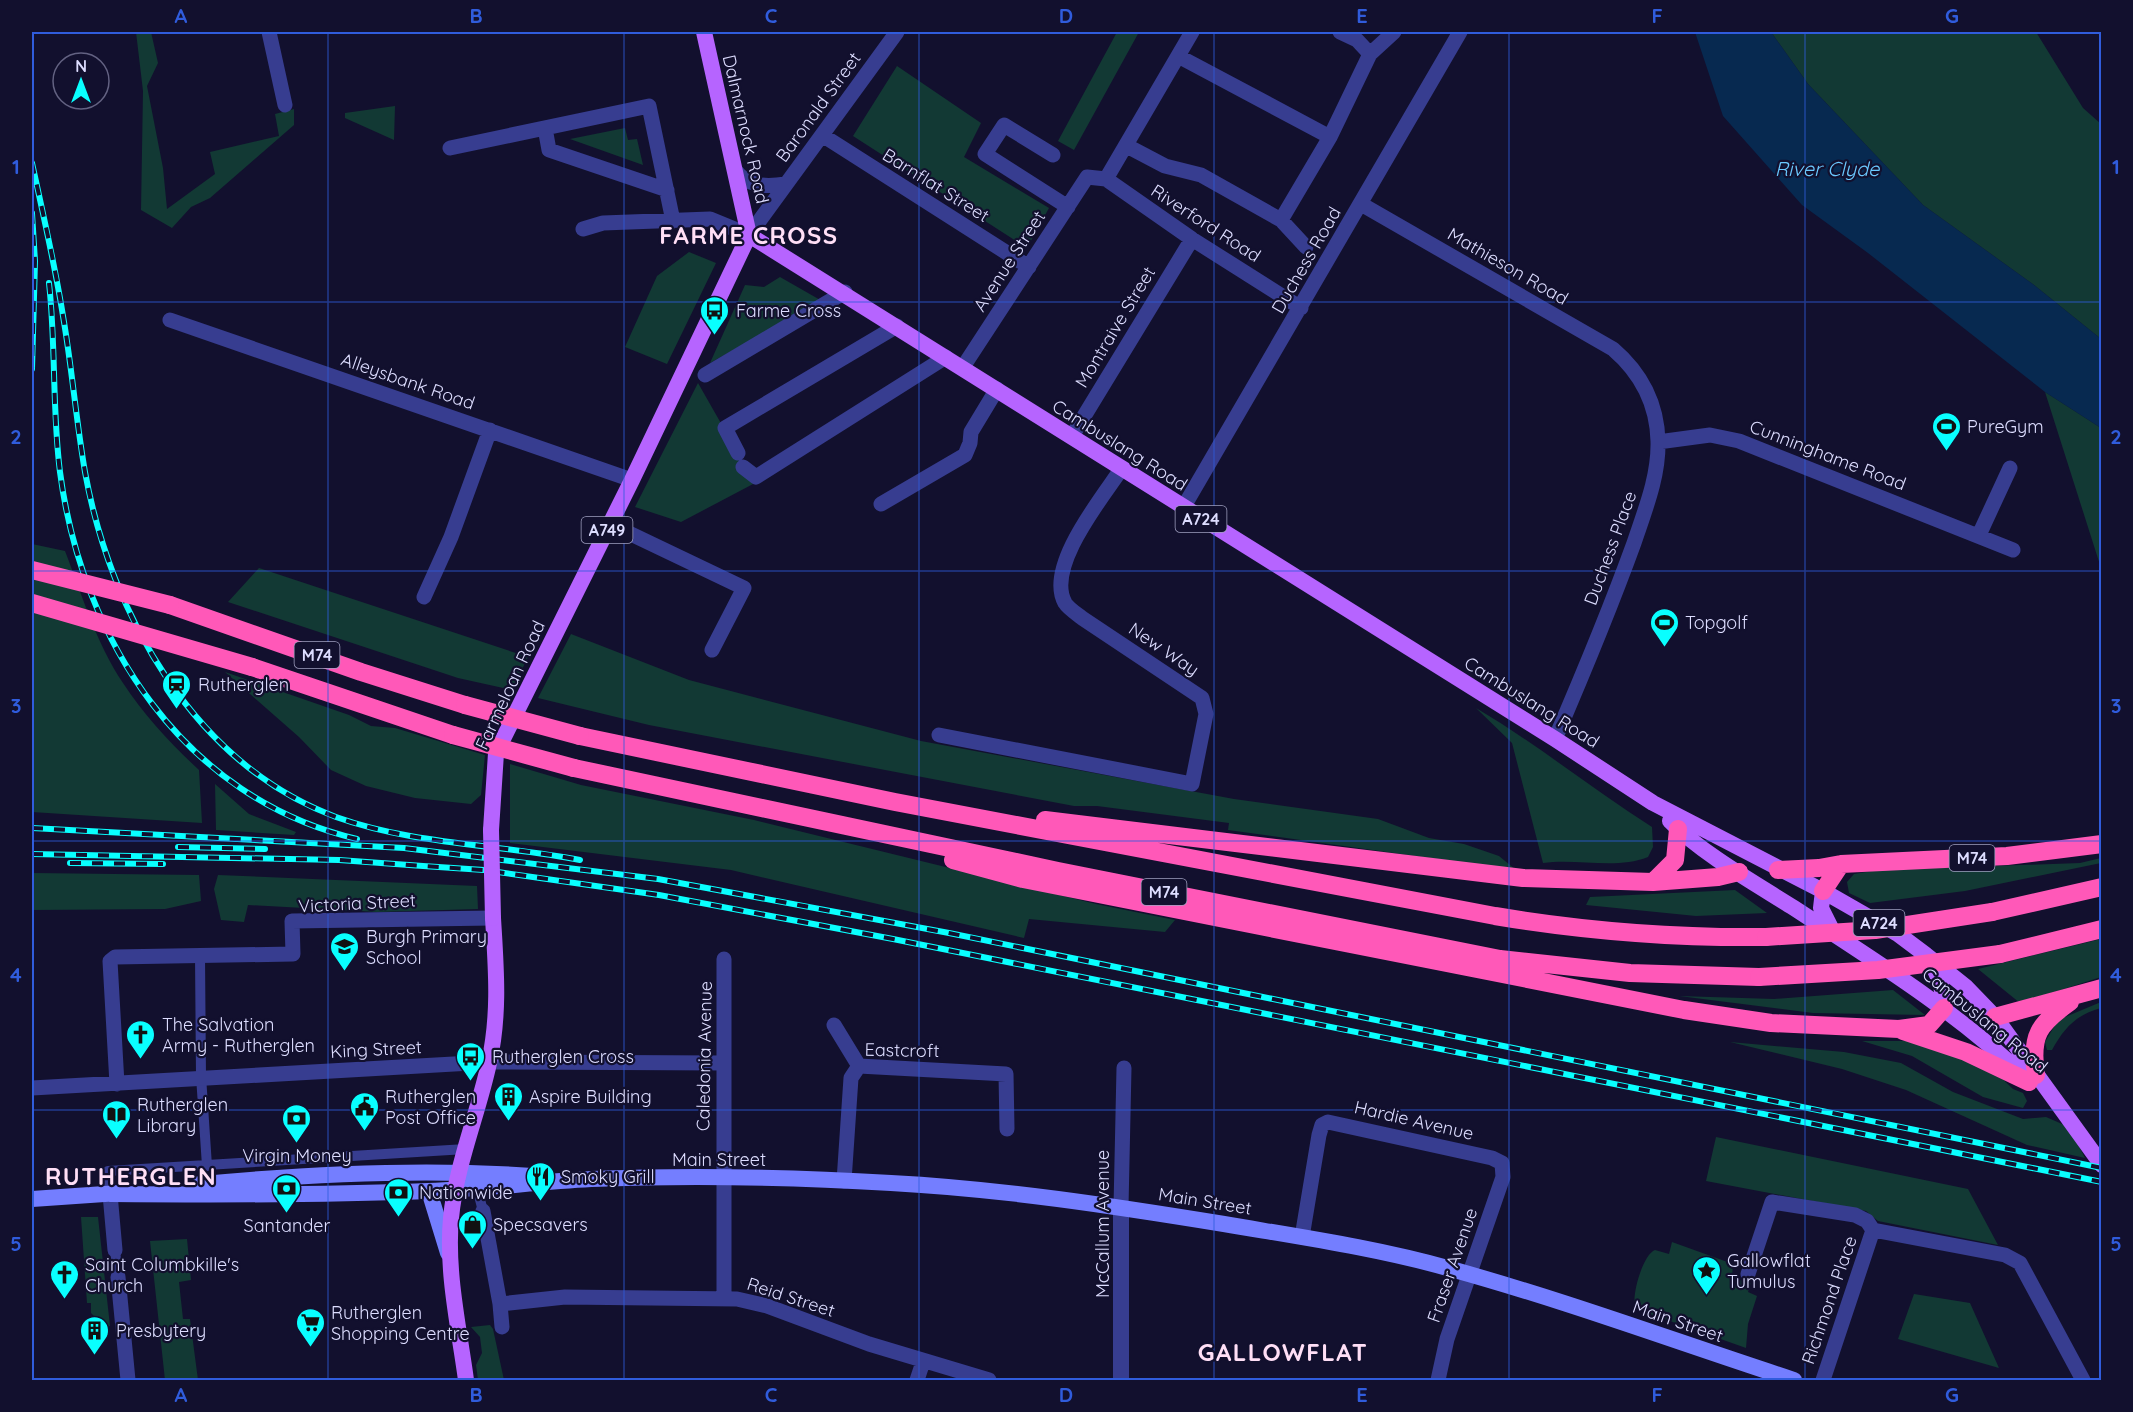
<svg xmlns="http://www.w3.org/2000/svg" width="2133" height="1412" font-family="Quicksand,sans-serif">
<rect width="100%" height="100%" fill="#12102e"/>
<path fill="#123934" d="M 136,32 L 151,32 L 158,63 L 147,86 L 163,168 L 167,209 L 215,174 L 210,152 L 279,136 L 275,114 L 294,109 L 294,125 L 210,198 L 191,207 L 172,228 L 141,210 L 143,91 Z
M 1117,32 L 1139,32 L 1074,150 L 1058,141 Z
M 1771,32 L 2036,32 L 2083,108 L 2101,124 L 2101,339 L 2034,285 L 1923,205 L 1808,84 Z
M 897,66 L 981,123 L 964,157 L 1049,208 L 1027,248 L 853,136 Z
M 395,106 L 394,140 L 345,118 L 345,113 Z
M 625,128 L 628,140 L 637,139 L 643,165 L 570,139 Z
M 689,252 L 716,263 L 667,364 L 625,347 L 657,276 Z
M 780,277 L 822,301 L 710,363 L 745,285 L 764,287 Z
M 698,383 L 755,483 L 681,522 L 635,507 Z
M 2045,392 L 2101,428 L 2101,568 Z
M 32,544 L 65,551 C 82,595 96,643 123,683 C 144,715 171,744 199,770 L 202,823 L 32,812 Z
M 259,568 L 528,657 L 512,690 L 458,678 L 228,602 Z
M 571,634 L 689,680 L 921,741 L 1234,799 L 1378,819 L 1429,838 L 1464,844 L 1499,856 L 1516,870 L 1228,830 L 1229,823 L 1097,806 L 1074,806 L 649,725 L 538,698 Z
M 225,672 L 349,715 L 371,726 L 395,728 L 485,755 L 481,795 L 471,804 L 415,798 L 366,786 L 331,770 L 299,737 Z
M 1476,708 C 1537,744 1592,789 1652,827 L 1653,847 L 1648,857 C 1616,870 1577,858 1543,863 L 1512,743 Z
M 510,764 L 581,785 L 754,820 L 1096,904 L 1175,920 L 1165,932 L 1029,919 L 1024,938 L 731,870 L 510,843 Z
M 215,784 L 249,814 L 296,832 L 294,835 L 216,830 Z
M 2101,858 L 2101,863 L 1965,891 L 1870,903 L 1849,893 L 1847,882 L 1854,874 L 1878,870 L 2080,863 Z
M 32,873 L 199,875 L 201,901 L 165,909 L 32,910 Z
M 218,875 L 477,886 L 478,909 L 377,912 L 248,905 L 244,922 L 221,920 L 214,889 Z
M 1735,890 L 1767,913 L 1696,916 L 1586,905 L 1590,897 Z
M 2101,939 L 2101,977 L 2020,1003 L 1978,969 Z
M 1893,990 L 1925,1015 L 1813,1013 L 1679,996 L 1774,999 Z
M 2101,1002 L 2101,1008 C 2077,1014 2064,1028 2052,1050 L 2047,1050 L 2045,1042 L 2058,1020 Z
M 1862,1041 L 1916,1041 L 1992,1069 L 2013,1089 L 2023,1093 L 2027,1101 L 2023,1108 L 1983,1097 L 1912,1056 Z
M 1730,1042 L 1844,1052 L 1901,1063 L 1953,1092 L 2023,1119 L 2046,1117 L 2069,1127 L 2085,1158 L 2027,1145 L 1906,1090 L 1842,1069 Z
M 1716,1137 L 1968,1189 L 1998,1245 L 1878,1221 L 1866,1211 L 1706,1181 Z
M 81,1217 L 98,1217 L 110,1326 L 105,1327 L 91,1313 L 91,1303 L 87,1303 Z
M 187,1239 L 191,1280 L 179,1282 L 183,1319 L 190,1319 L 198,1380 L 165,1380 L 150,1241 Z
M 1672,1242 L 1733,1264 L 1732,1278 L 1751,1283 L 1748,1292 L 1757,1296 L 1748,1324 L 1746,1348 L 1636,1309 C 1630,1298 1643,1254 1655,1250 L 1669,1254 Z
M 1914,1294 L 1970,1303 L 1999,1368 L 1898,1339 Z
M 490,1325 L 493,1329 L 504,1380 L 478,1380 L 476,1365 L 482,1353 L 480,1337 L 471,1327 Z"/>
<path fill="#072950" d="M 1695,32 L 1771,32 L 1808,84 L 1923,205 L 2034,285 L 2101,339 L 2101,428 L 2045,392 L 1868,253 L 1802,205 L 1723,116 Z"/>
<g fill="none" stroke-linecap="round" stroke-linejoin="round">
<path stroke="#373d90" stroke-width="10" d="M 200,956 L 201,1076 L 207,1166
M 477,1188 L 483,1211
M 110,1194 L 108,1171 L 466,1149
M 115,1250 L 118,1277"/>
<path stroke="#373d90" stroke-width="15" d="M 269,32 L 285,105
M 1370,54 L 1394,32
M 1178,56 L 1330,137 L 1281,220
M 545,128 L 549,150 L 667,190
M 822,135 L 1029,267
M 1330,137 L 1370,54 L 1357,40 L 1340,32
M 1127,146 L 1165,166 L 1201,175 L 1281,220 L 1306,247
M 450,148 L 649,106 L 673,221
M 1053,155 L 1004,125 L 985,154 L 1068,207
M 735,170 C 748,187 766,187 786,184
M 1106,179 L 1192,32
M 1361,204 L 1613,349 C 1641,373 1657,404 1658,441 C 1659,476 1645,510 1634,543 C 1610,609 1583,674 1555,739
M 583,229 L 603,223 L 710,219 L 749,235 L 897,32
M 170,320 L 632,480
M 963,367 L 1087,177 L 1106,179 L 1192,239 L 1301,308
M 705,375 L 845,292
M 1072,436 L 1192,239
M 1658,442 L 1710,435 L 1739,441 L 2013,550
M 738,453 L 725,428 L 897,326
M 743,467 L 756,477 L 946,357
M 881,504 L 965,455 L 970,443 L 971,432 L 997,389
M 1183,508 L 1460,32
M 610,524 L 744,588 L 712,650
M 1979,535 L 2010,468
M 424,597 L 451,537 L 490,430
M 939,735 L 1192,784 L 1206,714 L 1202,698 L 1082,618 C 1077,614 1068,608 1065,603 C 1045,567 1102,498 1122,468
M 834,1025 L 859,1066
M 117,1084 L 110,961 L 115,957 L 293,954 L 292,921 L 493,918
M 32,1088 L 489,1062 L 724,1063
M 844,1181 L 851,1078 L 859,1066 L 1006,1074 L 1007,1129
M 110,1194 L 115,1250
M 1121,1207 L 1124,1068
M 483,1211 L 500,1304 L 502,1327
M 1302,1237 L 1319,1135 L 1322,1125 L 1328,1122 L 1492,1158 L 1502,1163 L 1503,1177 L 1447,1339 L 1438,1380
M 1748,1274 L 1772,1202 L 1855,1215 L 1867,1221 L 1873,1230
M 118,1277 L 128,1380
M 724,1297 L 724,959
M 500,1304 L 565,1297 L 737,1299 L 767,1306 L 869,1344 L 989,1380
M 917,1380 L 923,1362
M 1823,1380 L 1873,1230 L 2005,1255 L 2020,1263 L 2083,1380"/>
<path stroke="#373d90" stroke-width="16" d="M 1121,1380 L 1121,1207"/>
<path stroke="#747eff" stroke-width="16" d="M 192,1185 C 305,1174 419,1168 532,1176
M 429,1191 L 448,1253
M 110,1194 C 216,1195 322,1195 428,1191 C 482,1189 536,1182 591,1179 C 690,1175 791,1177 891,1183 C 1003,1189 1113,1206 1224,1224 C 1300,1237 1377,1248 1451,1269 C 1567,1301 1680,1343 1794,1380
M 32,1199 L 119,1193"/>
<path stroke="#b664ff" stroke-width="16" d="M 704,32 L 749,235
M 749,235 L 1555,739 L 1653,803 L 1823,891 L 1898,934 L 1926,955 L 1966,987 L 1995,1017 L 2102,1165
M 1670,821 C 1701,853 1756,884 1794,908 C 1875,961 1956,1011 2026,1078
M 491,830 L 496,753 L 632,480 L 749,235
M 1823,891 L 1821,908 L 1833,932
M 1931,961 L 1941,984 L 1944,1008
M 466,1380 C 459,1328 446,1271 451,1218 C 456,1165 478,1114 489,1063 C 500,1013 496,968 493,918"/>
<path stroke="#ff58b8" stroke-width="18" d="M 170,605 L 361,672 L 465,705
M 252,667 L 453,735
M 580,736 L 895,802 L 1495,916 C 1585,931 1675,938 1766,937
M 574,768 L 1058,871 L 1500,959 L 1630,973 L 1759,977
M 1045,820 L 1523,878 L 1653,882 L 1718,877 L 1739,872
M 953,860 L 1023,879 L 1684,1010 L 1771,1023 L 1899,1029 L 1929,1025 L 1944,1008
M 1778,870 L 1819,868 L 1841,864 L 2007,856 L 2102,844
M 1653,882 L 1675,860 L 1678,829
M 1823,891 L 1841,864
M 1992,912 L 2102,887
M 2000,954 L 2102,929
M 1995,1017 L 2102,988
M 1903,1031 L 1966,1052 L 2029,1082
M 2036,1075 C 2030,1035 2039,1024 2070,1002"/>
<defs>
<path id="rail" d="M 32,163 C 43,214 55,265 63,316 C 72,368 76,420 85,472 C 111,615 194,764 336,817 C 414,845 499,844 580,860
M 32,213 L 35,261 L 32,369
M 49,283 C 56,346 52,409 60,472 C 82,641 185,799 357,839
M 32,828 L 404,848 L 658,879 L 949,933 L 2102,1168
M 178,847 L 265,849
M 32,854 L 339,860 L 423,866 L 484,870 L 659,895 L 893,939 L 2102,1182
M 70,863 L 163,864"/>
</defs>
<use href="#rail" stroke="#09ffff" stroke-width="6"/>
<use href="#rail" stroke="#12102e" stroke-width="4" stroke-dasharray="11" stroke-linecap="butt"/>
<path stroke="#b664ff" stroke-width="16" d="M 491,830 L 493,918"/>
<path stroke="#ff58b8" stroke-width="18" d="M 32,570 L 170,605
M 32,603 L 252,667
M 465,705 L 580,736
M 453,735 L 574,768
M 1766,937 L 1875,930 L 1992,912
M 1759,977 L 1878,970 L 2000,954"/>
</g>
<path fill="none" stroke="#305cdc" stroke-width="1.5" stroke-opacity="0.55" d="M 328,32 L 328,1380M 624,32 L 624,1380M 919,32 L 919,1380M 1214,32 L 1214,1380M 1509,32 L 1509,1380M 1805,32 L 1805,1380M 32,302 L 2102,302M 32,571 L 2102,571M 32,841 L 2102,841M 32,1110 L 2102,1110"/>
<defs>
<symbol id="bus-pin" viewBox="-11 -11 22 30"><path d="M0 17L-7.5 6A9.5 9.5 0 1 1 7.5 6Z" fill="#09ffff" stroke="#12102e"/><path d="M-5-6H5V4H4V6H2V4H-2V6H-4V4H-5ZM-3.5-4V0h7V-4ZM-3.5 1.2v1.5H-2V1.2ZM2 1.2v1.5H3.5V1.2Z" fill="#111"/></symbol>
<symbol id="stadium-pin" viewBox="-11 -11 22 30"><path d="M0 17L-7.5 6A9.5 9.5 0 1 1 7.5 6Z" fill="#09ffff" stroke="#12102e"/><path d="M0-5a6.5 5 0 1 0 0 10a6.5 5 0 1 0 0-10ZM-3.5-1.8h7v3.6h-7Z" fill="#111"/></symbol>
<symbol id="station-pin" viewBox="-11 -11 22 30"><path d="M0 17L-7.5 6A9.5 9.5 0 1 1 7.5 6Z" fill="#09ffff" stroke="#12102e"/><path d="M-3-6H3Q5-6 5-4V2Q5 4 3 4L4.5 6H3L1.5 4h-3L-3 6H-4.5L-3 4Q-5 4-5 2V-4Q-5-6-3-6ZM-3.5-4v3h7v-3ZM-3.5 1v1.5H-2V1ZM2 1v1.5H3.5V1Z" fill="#111"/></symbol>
<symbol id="school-pin" viewBox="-11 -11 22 30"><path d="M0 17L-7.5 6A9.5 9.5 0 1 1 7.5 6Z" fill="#09ffff" stroke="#12102e"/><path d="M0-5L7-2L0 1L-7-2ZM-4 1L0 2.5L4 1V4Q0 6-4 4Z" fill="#111"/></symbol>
<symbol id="church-pin" viewBox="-11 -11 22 30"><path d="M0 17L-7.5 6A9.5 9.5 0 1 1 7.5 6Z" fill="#09ffff" stroke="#12102e"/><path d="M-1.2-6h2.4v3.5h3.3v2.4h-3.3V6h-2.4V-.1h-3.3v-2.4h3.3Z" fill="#111"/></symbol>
<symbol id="building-pin" viewBox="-11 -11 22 30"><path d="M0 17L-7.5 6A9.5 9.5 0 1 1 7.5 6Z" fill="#09ffff" stroke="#12102e"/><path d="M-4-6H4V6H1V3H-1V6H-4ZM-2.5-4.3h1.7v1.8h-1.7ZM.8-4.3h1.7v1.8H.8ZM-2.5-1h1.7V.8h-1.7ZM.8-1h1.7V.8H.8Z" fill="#111"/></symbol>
<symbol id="civic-pin" viewBox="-11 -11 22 30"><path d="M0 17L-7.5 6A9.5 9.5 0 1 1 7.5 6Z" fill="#09ffff" stroke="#12102e"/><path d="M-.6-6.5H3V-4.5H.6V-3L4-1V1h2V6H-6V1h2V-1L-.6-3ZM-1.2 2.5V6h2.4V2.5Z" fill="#111"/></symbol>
<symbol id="library-pin" viewBox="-11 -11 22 30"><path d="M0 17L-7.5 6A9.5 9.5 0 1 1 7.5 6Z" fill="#09ffff" stroke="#12102e"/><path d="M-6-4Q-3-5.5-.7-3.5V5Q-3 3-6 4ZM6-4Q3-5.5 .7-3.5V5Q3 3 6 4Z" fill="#111"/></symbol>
<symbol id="bank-pin" viewBox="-11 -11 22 30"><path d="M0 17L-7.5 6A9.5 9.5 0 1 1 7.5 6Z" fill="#09ffff" stroke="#12102e"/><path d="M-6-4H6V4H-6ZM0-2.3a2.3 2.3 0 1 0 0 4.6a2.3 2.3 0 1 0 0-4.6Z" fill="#111"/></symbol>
<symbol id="restaurant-pin" viewBox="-11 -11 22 30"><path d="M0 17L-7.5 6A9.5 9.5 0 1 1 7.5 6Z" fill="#09ffff" stroke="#12102e"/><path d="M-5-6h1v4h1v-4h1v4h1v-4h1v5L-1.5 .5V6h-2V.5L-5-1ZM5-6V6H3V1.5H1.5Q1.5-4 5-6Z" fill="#111"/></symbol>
<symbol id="shop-pin" viewBox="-11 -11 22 30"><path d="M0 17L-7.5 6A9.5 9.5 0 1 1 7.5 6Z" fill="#09ffff" stroke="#12102e"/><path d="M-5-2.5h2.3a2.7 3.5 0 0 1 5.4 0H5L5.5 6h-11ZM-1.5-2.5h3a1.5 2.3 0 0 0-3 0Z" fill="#111"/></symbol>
<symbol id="sight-pin" viewBox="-11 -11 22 30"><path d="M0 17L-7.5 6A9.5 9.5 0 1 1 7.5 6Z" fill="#09ffff" stroke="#12102e"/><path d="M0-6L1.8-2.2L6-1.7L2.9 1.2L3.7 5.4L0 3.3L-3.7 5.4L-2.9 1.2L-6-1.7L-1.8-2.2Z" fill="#111"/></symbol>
<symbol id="supermarket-pin" viewBox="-11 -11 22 30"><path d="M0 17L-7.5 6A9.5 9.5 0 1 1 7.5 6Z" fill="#09ffff" stroke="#12102e"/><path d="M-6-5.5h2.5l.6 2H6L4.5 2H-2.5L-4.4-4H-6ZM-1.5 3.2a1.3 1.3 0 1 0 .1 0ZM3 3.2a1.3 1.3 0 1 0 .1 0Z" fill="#111"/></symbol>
</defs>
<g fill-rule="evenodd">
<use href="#bus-pin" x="698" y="294" width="33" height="45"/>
<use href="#stadium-pin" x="1930" y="410" width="33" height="45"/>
<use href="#stadium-pin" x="1648" y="606" width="33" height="45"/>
<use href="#station-pin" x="160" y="668" width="33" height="45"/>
<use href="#school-pin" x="328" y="930" width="33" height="45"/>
<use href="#church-pin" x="124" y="1018" width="33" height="45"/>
<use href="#bus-pin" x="454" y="1040" width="33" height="45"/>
<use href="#building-pin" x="492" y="1080" width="33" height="45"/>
<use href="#civic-pin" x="348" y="1090" width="33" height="45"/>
<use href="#library-pin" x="100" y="1098" width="33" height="45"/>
<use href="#bank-pin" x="280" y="1102" width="33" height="45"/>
<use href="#restaurant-pin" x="524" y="1160" width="33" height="45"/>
<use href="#bank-pin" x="270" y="1172" width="33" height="45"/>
<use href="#bank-pin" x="382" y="1176" width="33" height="45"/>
<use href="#shop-pin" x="456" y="1208" width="33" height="45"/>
<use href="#sight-pin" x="1690" y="1254" width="33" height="45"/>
<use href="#church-pin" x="48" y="1258" width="33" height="45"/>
<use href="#supermarket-pin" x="294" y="1306" width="33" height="45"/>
<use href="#building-pin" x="78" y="1314" width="33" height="45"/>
</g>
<g text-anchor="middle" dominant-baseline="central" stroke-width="4.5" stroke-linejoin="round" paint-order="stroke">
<g fill="#12102e" stroke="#a0a0c0" stroke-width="1.5">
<rect x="1175.5" y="506" width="51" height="26" rx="4.5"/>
<rect x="581.5" y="517" width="51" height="26" rx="4.5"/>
<rect x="294.5" y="642" width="45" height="26" rx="4.5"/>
<rect x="1949.5" y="845" width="45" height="26" rx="4.5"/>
<rect x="1141.5" y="879" width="45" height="26" rx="4.5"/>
<rect x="1853.5" y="910" width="51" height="26" rx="4.5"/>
</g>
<g font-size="16" font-weight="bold" fill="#ddf">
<text x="1201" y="519">A724</text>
<text x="607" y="530">A749</text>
<text x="317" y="655">M74</text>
<text x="1972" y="858">M74</text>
<text x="1164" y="892">M74</text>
<text x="1879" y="923">A724</text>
</g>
<g font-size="18" fill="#ddf" stroke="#12102e">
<text transform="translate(818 107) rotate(-54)">Baronald Street</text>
<text transform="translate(746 129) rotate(77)">Dalmarnock Road</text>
<text transform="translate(936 185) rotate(32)">Barnflat Street</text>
<text transform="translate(1206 223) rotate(33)">Riverford Road</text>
<text transform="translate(1306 260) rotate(-60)">Duchess Road</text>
<text transform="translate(1009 261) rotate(-57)">Avenue Street</text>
<text transform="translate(1508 266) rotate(30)">Mathieson Road</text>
<text transform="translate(1115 327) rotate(-59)">Montraive Street</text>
<text transform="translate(408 381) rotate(19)">Alleysbank Road</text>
<text transform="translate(1120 445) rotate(32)">Cambuslang Road</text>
<text transform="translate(1828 455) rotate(21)">Cunninghame Road</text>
<text transform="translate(1610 548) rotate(-70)">Duchess Place</text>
<text transform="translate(1164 649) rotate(34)">New Way</text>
<text transform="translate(510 685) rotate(-65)">Farmeloan Road</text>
<text transform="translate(1532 702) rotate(32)">Cambuslang Road</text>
<text transform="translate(357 903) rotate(-3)">Victoria Street</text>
<text transform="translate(1985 1020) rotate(39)">Cambuslang Road</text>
<text transform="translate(376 1049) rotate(-3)">King Street</text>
<text transform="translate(902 1050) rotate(1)">Eastcroft</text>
<text transform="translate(704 1056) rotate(-89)">Caledonia Avenue</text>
<text transform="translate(1414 1120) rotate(13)">Hardie Avenue</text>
<text x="719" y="1159">Main Street</text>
<text transform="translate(1205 1201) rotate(9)">Main Street</text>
<text transform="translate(1102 1224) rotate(-90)">McCallum Avenue</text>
<text transform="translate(1452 1265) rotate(-71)">Fraser Avenue</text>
<text transform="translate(791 1297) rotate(18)">Reid Street</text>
<text transform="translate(1829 1300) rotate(-71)">Richmond Place</text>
<text transform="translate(1678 1321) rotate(19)">Main Street</text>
</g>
<g font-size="18" fill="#ddf" stroke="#12102e" text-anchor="start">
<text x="736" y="310">Farme Cross</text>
<text x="1967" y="426">PureGym</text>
<text x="1685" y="622">Topgolf</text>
<text x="198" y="684">Rutherglen</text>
<text x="366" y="936">Burgh Primary<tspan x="366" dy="21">School</tspan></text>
<text x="162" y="1024">The Salvation<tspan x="162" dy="21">Army - Rutherglen</tspan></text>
<text x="492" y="1056">Rutherglen Cross</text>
<text x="385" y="1096">Rutherglen<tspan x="385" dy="21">Post Office</tspan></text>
<text x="529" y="1096">Aspire Building</text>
<text x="137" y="1104">Rutherglen<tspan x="137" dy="21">Library</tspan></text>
<text x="297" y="1155" text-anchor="middle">Virgin Money</text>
<text x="561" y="1176">Smoky Grill</text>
<text x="419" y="1192">Nationwide</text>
<text x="493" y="1224">Specsavers</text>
<text x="287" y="1225" text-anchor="middle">Santander</text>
<text x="1727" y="1260">Gallowflat<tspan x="1727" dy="21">Tumulus</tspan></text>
<text x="85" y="1264">Saint Columbkille's<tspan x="85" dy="21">Church</tspan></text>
<text x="331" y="1312">Rutherglen<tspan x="331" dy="21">Shopping Centre</tspan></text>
<text x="116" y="1330">Presbytery</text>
</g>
<g font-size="20" font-style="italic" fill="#6bc9ff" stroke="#12102e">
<text x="1827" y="168">River Clyde</text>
</g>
<g font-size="24" font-weight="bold" letter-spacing="1.5" fill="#ffdff6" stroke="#12102e">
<text x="749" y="235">FARME CROSS</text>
<text x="131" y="1176">RUTHERGLEN</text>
<text x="1283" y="1352">GALLOWFLAT</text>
</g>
</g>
<rect width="2133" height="1412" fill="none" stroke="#12102e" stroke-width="66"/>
<g transform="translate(81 81)"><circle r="28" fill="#12102e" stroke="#636282" stroke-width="1.5"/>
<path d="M0-4.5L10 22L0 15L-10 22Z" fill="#09ffff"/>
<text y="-9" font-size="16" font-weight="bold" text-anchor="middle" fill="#ddddff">N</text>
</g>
<rect x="33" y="33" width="2067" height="1346" fill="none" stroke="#305cdc" stroke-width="2"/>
<g font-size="20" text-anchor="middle" font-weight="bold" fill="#305cdc">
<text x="181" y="23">A</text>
<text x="476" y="23">B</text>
<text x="771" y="23">C</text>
<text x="1066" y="23">D</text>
<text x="1362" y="23">E</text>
<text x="1657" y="23">F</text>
<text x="1952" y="23">G</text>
<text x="16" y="174">1</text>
<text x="2116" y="174">1</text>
<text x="16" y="444">2</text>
<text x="2116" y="444">2</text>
<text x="16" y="713">3</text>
<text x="2116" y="713">3</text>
<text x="16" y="982">4</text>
<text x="2116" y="982">4</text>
<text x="16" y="1251">5</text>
<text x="2116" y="1251">5</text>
<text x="181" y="1402">A</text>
<text x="476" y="1402">B</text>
<text x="771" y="1402">C</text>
<text x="1066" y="1402">D</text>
<text x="1362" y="1402">E</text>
<text x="1657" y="1402">F</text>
<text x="1952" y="1402">G</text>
</g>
</svg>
